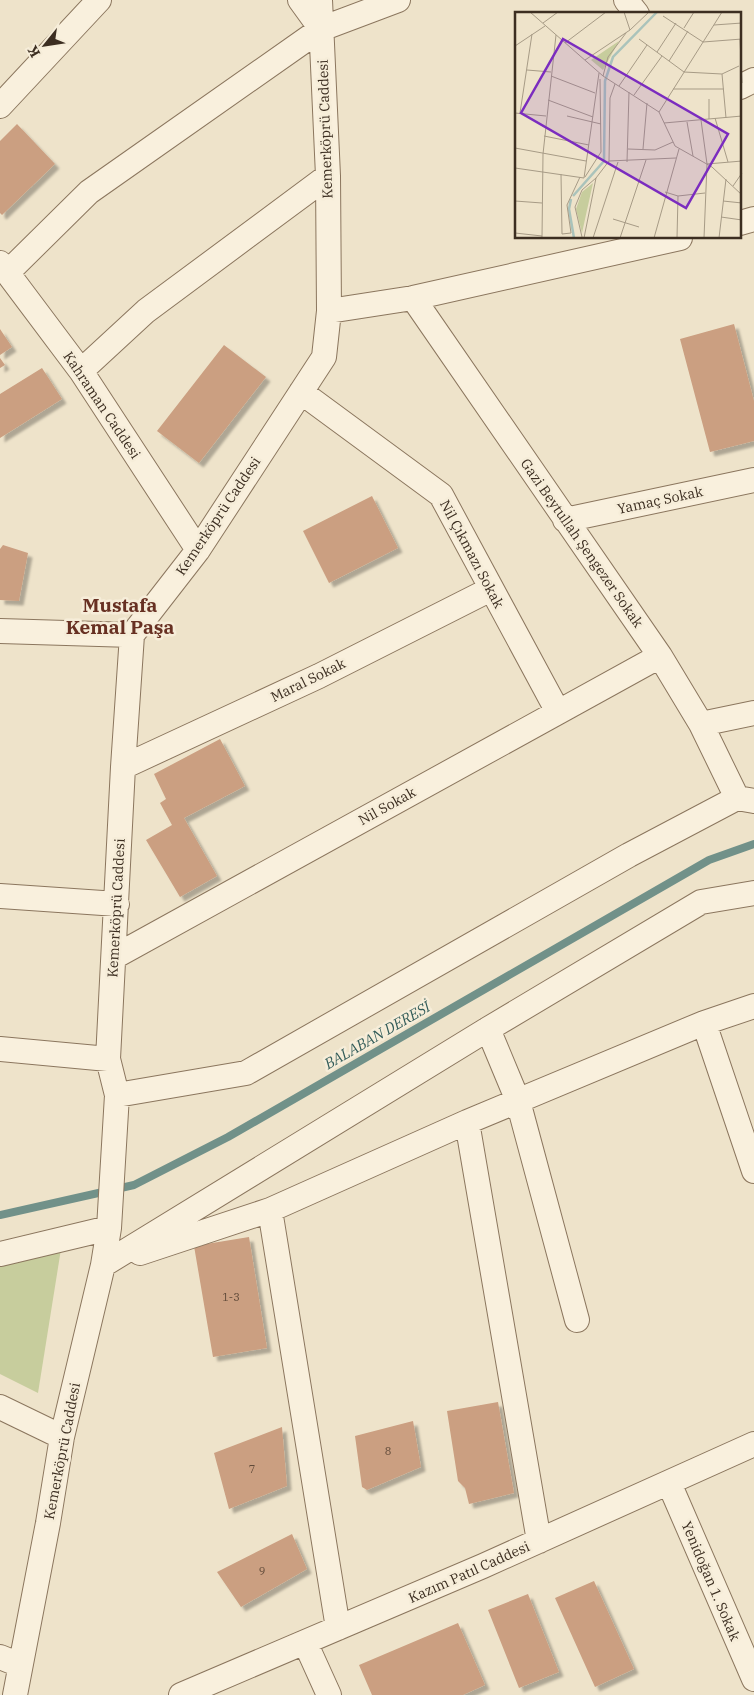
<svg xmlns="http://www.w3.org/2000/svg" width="754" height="1695" font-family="'IBM Plex Serif',serif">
<defs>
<filter id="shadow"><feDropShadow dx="4.5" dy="4.5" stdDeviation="1" flood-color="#0004"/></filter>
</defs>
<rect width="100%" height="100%" fill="#eee3ca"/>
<path fill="#c7cd9d" d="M 61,1249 L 38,1393 L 0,1374 L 0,1267 Z"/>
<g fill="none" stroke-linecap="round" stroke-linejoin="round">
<path stroke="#719189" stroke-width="8" d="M 0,1215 L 134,1185 L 228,1137 L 709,860 L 754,844"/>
</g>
<path fill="#cb9f81" filter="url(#shadow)" d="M 17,124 L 55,164 L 2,215 L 0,213 L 0,141 Z
M 734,324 L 754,401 L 754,441 L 710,452 L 680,339 Z
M 0,329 L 12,347 L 0,355 Z
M 224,345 L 266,377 L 199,463 L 157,431 Z
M 0,358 L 5,365 L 0,368 Z
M 42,368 L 62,399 L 0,438 L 0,394 Z
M 372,496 L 398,548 L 329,583 L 303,531 Z
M 3,545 L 28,553 L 19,601 L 0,600 L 0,549 Z
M 220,739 L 245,786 L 184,818 L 217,876 L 180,897 L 146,840 L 172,825 L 160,803 L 166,799 L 154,774 Z
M 249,1237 L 267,1348 L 213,1357 L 194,1246 Z
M 498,1402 L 514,1493 L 469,1504 L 465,1488 L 458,1481 L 447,1411 Z
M 413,1421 L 421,1467 L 367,1490 L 362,1487 L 355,1436 Z
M 282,1427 L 287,1486 L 229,1509 L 214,1453 Z
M 292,1534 L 307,1569 L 241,1607 L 217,1572 Z
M 594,1581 L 634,1669 L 595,1687 L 555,1598 Z
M 528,1594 L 559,1672 L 519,1688 L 488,1610 Z
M 458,1623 L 485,1685 L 463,1695 L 372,1695 L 359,1665 Z"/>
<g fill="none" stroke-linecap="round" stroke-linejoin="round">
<defs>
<path id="minor" d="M 300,0 L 321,29
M 626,0 L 637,14
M 740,87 L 754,80
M 0,106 L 99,0
M 740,223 L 754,219
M 0,263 L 81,371 L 198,550
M 8,272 L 89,192 L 321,29 L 398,0
M 413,298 L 660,656 L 701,724 L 737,798
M 329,311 L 413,298 L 680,238
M 81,371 L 146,311 L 328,176
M 301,392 L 441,495 L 558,712
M 565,520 L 754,480
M 0,631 L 132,635
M 701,724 L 754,713
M 123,767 L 319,676 L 491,589
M 0,896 L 117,904
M 114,957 L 660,656
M 704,1023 L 754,1171
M 488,1029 L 518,1101 L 577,1320
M 0,1049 L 108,1059
M 117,1095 L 246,1073 L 629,855 L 737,798 L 754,801
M 467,1122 L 539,1541
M 270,1210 L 338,1628
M 140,1253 L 270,1210 L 467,1122 L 704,1023 L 754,1006
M 0,1254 L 109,1228
M 103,1265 L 488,1029 L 701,902 L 754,893
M 0,1407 L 62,1437
M 669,1483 L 754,1679
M 305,1642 L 329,1695
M 0,1657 L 20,1665
M 15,1695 L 48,1523 L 62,1437 L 103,1265 L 109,1228 L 117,1095 L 108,1059 L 123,767 L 132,635 L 198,550 L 324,357 L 329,311 L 328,176 L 320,0
M 181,1695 L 483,1566 L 754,1444"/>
</defs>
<use href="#minor" stroke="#8b765e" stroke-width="26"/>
<use href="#minor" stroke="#f9f0dd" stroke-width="24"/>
</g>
<g text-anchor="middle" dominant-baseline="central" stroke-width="5" stroke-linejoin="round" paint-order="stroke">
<g font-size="11" fill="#604a39">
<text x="231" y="1297">1-3</text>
<text x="388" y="1451">8</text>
<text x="252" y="1469">7</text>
<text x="262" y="1571">9</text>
</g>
<g font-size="14" fill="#3c2e21" stroke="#f6edd9">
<text transform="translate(325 129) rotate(-92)">Kemerköprü Caddesi</text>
<text transform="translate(102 405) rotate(56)">Kahraman Caddesi</text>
<text transform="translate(660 500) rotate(-12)">Yamaç Sokak</text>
<text transform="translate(218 516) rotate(-56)">Kemerköprü Caddesi</text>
<text transform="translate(582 543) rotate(55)">Gazi Beytullah Şengezer Sokak</text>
<text transform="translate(472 554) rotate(62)">Nil Çıkmazı Sokak</text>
<text transform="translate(308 680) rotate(-26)">Maral Sokak</text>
<text transform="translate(387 806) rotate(-29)">Nil Sokak</text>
<text transform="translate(116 908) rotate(-87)">Kemerköprü Caddesi</text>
<text transform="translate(62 1451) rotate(-79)">Kemerköprü Caddesi</text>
<text transform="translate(469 1572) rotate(-24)">Kazım Patıl Caddesi</text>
<text transform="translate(711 1581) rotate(67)">Yenidoğan 1. Sokak</text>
</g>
<g font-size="15" font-style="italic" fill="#315b58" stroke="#f6edd9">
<text transform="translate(377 1035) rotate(-30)">BALABAN DERESİ</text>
</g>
<g font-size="19" font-weight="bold" fill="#673022" stroke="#f6edd9">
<text x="120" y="605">Mustafa<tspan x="120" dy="22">Kemal Paşa</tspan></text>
</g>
</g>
<g transform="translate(515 12)">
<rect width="226" height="226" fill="#eee3ca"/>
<path d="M 104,29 L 88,58 L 76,48 ZM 78,171 L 72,198 L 67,221 L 61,197 L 67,180 Z" fill="#c7cd9d"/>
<path fill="none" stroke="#aac3bb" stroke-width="2.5" d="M 58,184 L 89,149 L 90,69 L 98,45 L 142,0M 56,187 L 54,197 L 59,226"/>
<path fill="none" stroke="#a79b86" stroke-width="1" d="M 15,0 L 88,64 L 144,100 L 160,134 L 197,155 L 227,183M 109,0 L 115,18M 148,4 L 188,30 L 227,27M 28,11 L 43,0M 199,13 L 227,11M 169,16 L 179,0M 124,27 L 169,60 L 207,62 L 224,54M 225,27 L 227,71M 50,31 L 91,0M 0,34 L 30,14M 142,40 L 161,11M 70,48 L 115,18 L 134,0M 154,49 L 173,19M 12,58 L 36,60M 207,62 L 211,106M 36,64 L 80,81M 88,64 L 93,45 L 111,21M 104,74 L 132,33M 158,77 L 209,77M 119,83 L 147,44M 33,88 L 78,105M 144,100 L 207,0M 0,101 L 31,104M 5,101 L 17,22M 52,104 L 86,112M 200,106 L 213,150M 194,107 L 194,87M 186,108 L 192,152 L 189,226M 172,110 L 178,144M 149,111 L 227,104M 29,124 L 74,133M 0,136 L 71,149M 113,137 L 140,138 L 158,130M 128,137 L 132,91M 94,149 L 161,146M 112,150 L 114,80M 192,152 L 227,149M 0,156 L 69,166 L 84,61M 46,162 L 47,222 L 56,221 L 52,193 L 65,165M 70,165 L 86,140 L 85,67M 218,174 L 227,161M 150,180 L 163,184 L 190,181M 0,189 L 27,191M 208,189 L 227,191M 206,205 L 227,208M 98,207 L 124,215M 0,221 L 27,224M 67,225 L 60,195 L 67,178 L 81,166M 27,226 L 28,142 L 41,23M 69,226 L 81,166 L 94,149 L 95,86 L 100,72M 78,226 L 103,150M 105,226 L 131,148M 139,226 L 164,137M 162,226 L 163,184M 204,226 L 211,167"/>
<path fill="#7b2cbf" fill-opacity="0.15" stroke="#7b2cbf" stroke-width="2.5" d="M 48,27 L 213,122 L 171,196 L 6,101 Z"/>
<rect width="226" height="226" fill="none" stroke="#3c2e21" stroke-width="2.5"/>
</g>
<g transform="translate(45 45) rotate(240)" stroke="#f6edd9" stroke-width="4" paint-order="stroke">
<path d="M0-4L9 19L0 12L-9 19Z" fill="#3c2e21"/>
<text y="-8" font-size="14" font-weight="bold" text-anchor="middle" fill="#3c2e21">K</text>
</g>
</svg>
